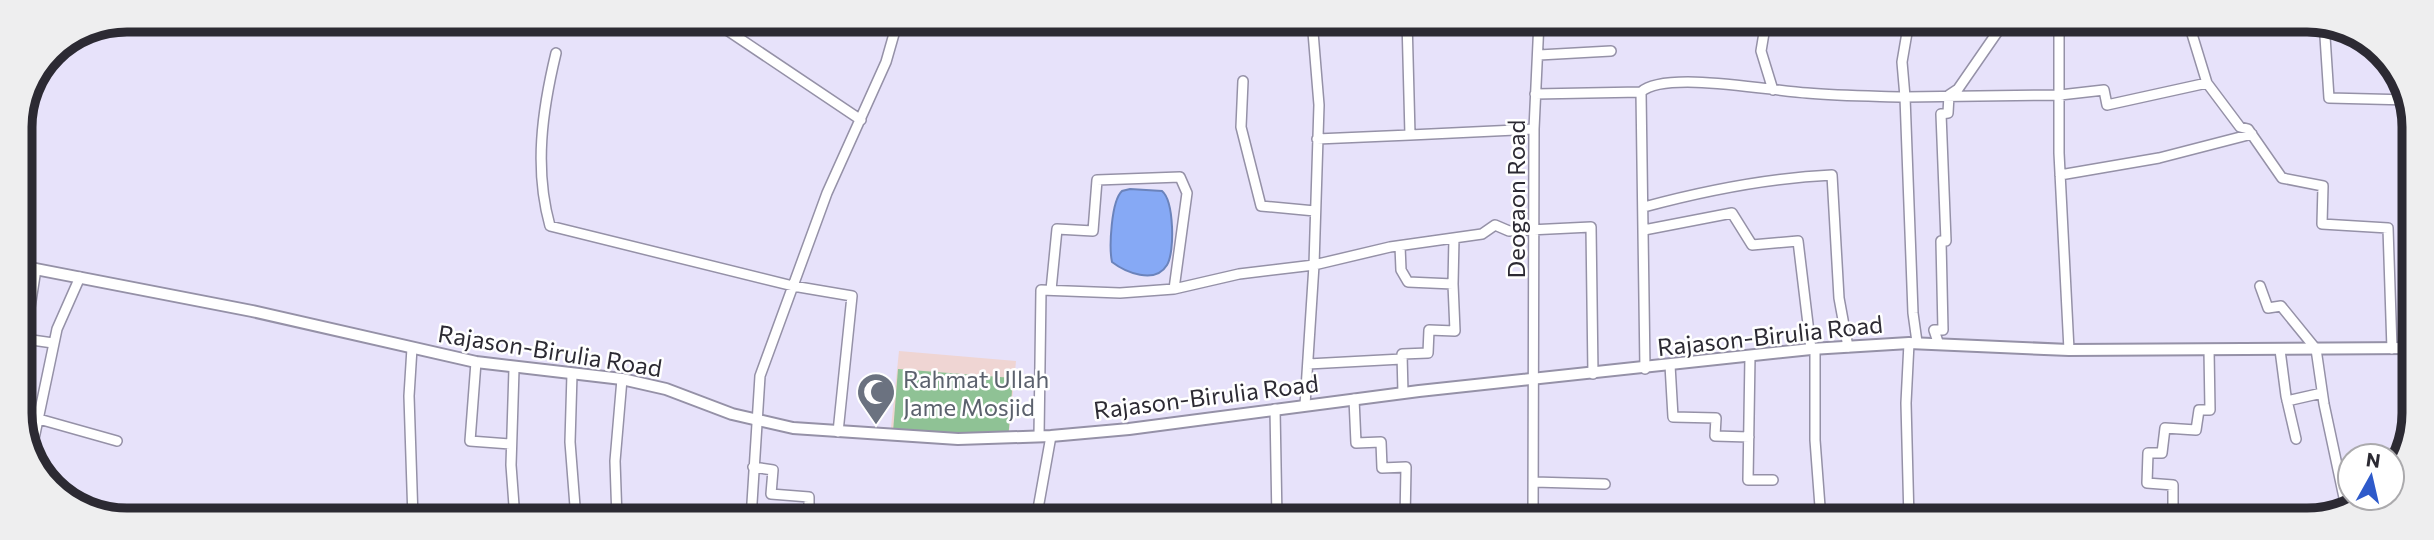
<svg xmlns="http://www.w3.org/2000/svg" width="2434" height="540" font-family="Commissioner,sans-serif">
<rect width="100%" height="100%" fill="#e7e2fa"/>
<path fill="#efd5d3" d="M 899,351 L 1016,361 L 1008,443 L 890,437 Z"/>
<path fill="#8fc295" d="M 898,369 L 1013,378 L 1008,441 L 893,432 Z"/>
<path fill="#86a9f5" stroke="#6b83bb" stroke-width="2" d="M 1130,189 L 1162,191 C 1174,201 1175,252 1167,265 C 1155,285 1125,272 1112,262 C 1109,248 1111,201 1122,191 Z"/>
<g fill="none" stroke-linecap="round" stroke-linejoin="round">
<defs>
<path id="minor" d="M 712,20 L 861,120
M 1407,20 L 1410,135 L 1534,129
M 1766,21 L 1761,51 L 1773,90
M 2026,21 L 2059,25
M 2059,21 L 2059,153 L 2069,350
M 2188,21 L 2207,83
M 2324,21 L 2329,98 L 2410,100
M 556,53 C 542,111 534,169 550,226 L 793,286 L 852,296 L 838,432
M 1539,55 L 1611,51
M 1243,81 L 1241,127 L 1261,206 L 1315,211
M 1641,92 C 1665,70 1771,91 1807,93 C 1839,96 1872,96 1905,97 L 1902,62 L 1909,21
M 1535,94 L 1641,92 L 1645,369
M 1317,139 L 1410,135
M 2060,175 L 2159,158 L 2252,134
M 1644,207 C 1707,190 1767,178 1832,175 L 1839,298 L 1848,347
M 1644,230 L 1732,213 L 1752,245 L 1798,241 L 1811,349
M 1400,246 L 1401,270 L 1408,282 L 1453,284 L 1455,331 L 1429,330 L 1428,353 L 1402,354 L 1403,393
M 36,269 L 25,339 L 53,343
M 1453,284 L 1454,238
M 2260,286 L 2268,308 L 2281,306 L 2316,349 L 2324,404 L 2346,507
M 1051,290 L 1057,229 L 1093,231 L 1097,180 L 1180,177 L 1187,193 L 1174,289
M 1917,342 L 1913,313 L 1905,97 L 2060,95 L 2104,90 L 2107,105 L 2207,83 L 2240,127 L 2248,129 L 2282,178 L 2323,186 L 2322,224 L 2388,228 L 2392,349
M 1938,342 L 1934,330 L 1943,330 L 1941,241 L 1946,241 L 1941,114 L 1948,113 L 1949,95 L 1958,89 L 2005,21
M 412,348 L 409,396 L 413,519
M 1815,349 L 1815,440 L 1821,520
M 2280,350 L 2286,396 L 2296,439
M 1750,356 L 1748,480 L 1773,480
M 476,362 L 470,441 L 511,444
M 1308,364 L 1402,359
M 1670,365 L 1673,417 L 1716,418 L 1715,436 L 1749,437
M 514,369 L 511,465 L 515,519
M 572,374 L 570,442 L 576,519
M 1354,399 L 1356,443 L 1381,442 L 1382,468 L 1406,467 L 1405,520
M 2287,401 L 2322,393
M 1305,405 L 1314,265 L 1319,105 L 1312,20
M 1275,409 L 1277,520
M 21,414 L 117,441
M 1039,436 L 1041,290 L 1120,293 L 1174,289 L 1239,274 L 1314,265 L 1390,247 L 1482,234 L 1495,225 L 1509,231 L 1591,227 L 1593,374
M 31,453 L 57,329 L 80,277
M 753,467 L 773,470 L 771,494 L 809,497 L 809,519
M 1534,482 L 1605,484
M 1038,509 L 1156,520
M 1405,511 L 1533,511
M 2173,513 L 2247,517 L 2299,514 L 2303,520 L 2317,519
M 617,519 L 615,461 L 622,379
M 668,519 L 688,519
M 751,519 L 760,376 L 827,193 L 886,62 L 898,20
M 1036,520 L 1051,436
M 1533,520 L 1534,129 L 1539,21
M 1909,520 L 1906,403 L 1909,343
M 2173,520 L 2173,485 L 2147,483 L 2148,453 L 2162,453 L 2165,428 L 2196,430 L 2199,410 L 2210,410 L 2209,350"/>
<path id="tertiary" d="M 20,266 L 252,311 L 476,362 L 622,379 L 666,389 L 732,414 L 793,428 L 958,439 L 1051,436 L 1129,429 L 1419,391 L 1811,349 L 1909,343 L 2069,350 L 2413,348"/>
</defs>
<use href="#minor" stroke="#9591a7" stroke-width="12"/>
<use href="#tertiary" stroke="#9591a7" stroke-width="14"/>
<use href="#minor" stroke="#fff" stroke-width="9"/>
<use href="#tertiary" stroke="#fff" stroke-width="10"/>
</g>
<defs>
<symbol id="mosque-pin" viewBox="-11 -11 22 30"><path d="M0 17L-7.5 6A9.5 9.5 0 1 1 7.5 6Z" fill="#6b7280" stroke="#fff"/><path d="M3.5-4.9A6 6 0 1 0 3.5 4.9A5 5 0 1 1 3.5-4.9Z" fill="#fff"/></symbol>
</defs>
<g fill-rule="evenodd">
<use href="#mosque-pin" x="854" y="370" width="44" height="60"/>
</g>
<g text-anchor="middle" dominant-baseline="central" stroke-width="5" stroke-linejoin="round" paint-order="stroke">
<g font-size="24" fill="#2c2a33" stroke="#fff">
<text transform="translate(1515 199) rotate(-90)">Deogaon Road</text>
<text transform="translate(1770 335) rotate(-6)">Rajason-Birulia Road</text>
<text transform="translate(550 350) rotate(9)">Rajason-Birulia Road</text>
<text transform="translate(1206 396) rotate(-7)">Rajason-Birulia Road</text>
</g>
<g font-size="24" fill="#5b616d" stroke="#fff" text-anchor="start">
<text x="903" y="378">Rahmat Ullah<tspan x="903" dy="28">Jame Mosjid</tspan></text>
</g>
</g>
<path d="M0 0H2434V540H0ZM127 32H2307A95 95 0 0 1 2402 127V413A95 95 0 0 1 2307 508H127A95 95 0 0 1 32 413V127A95 95 0 0 1 127 32Z" fill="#eeeeef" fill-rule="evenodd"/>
<path fill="none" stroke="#2c2a33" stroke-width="9" d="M127 32H2307A95 95 0 0 1 2402 127V413A95 95 0 0 1 2307 508H127A95 95 0 0 1 32 413V127A95 95 0 0 1 127 32Z"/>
<g transform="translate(2371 477) rotate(8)"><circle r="33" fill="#ffffff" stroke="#abaaad" stroke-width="2"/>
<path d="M0-5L12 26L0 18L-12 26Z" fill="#2e5aca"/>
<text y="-10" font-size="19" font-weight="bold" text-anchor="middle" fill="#2c2a33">N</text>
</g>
</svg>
